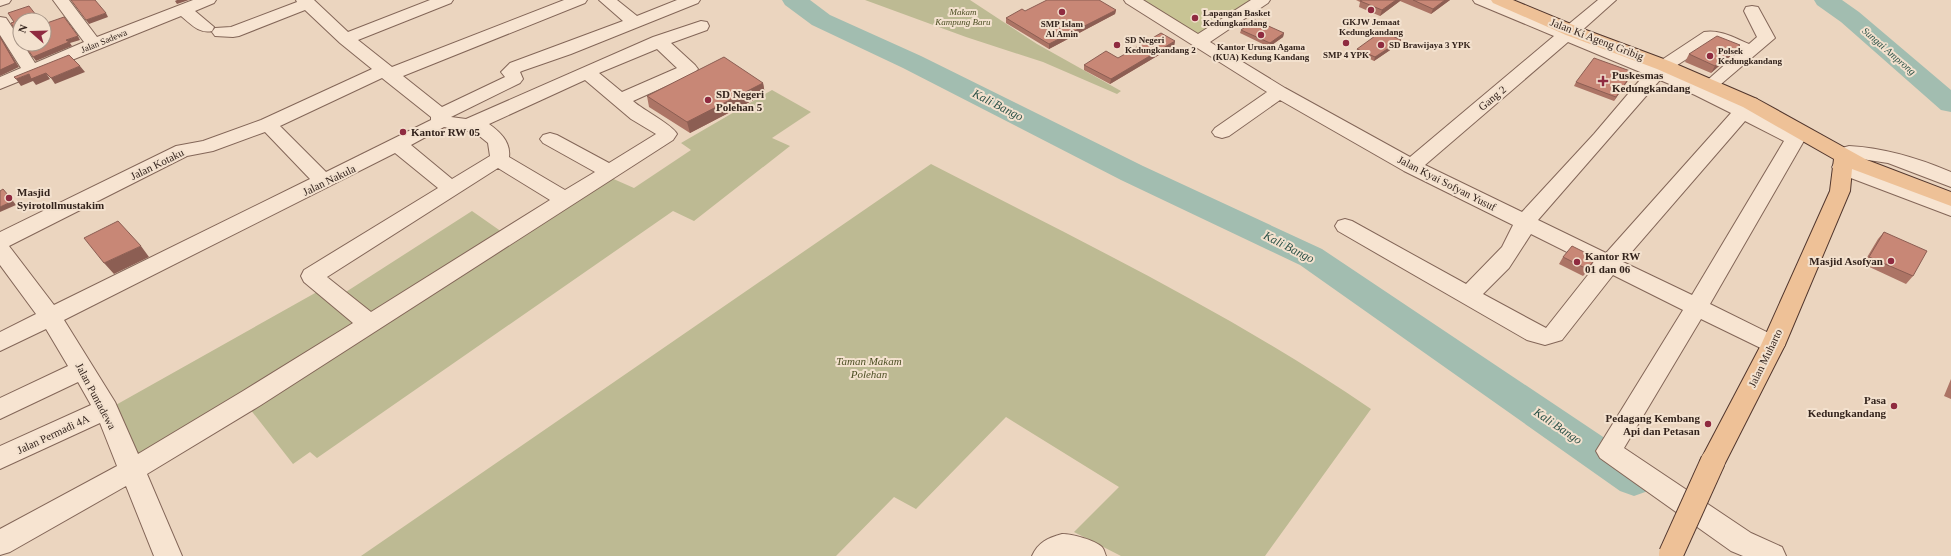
<svg xmlns="http://www.w3.org/2000/svg" width="1951" height="556" font-family="Georgia,serif">
<rect width="100%" height="100%" fill="#ebd5bf"/>
<path fill="#c8c494" d="M 1141,0 L 1252,0 L 1197,35 Z"/>
<path fill="#bdba93" d="M 865,0 L 970,0 L 1037,44 L 1121,91 L 1117,94 L 1043,62 L 966,37 Z
M 772,90 L 811,112 L 772,138 L 790,146 L 694,221 L 673,211 L 317,458 L 310,452 L 293,464 L 243,400 L 141,462 L 114,406 L 324,288 L 338,297 L 472,211 L 502,232 L 609,177 L 634,188 L 691,150 L 681,143 Z
M 931,164 C 1080,241 1233,314 1371,409 L 1265,556 L 1121,556 L 1074,532 L 1119,487 L 1006,417 L 916,509 L 894,497 L 836,556 L 361,556 Z"/>
<g fill="none" stroke-linecap="round" stroke-linejoin="round">
<path fill="#a2bdb0" fill-rule="evenodd" d="M 782,0 L 810,0 L 830,15 L 921,56 L 1143,166 L 1322,249 L 1648,467 L 1654,479 L 1648,491 L 1634,496 L 1620,491 L 1300,265 L 1121,180 L 903,68 L 812,25 L 785,5 Z
M 1814,0 L 1842,0 L 1859,12 L 1951,90 L 1951,112 L 1941,110 L 1841,22 L 1817,5 Z"/>
<defs>
<path id="minor" d="M 0,0 L 11,0 L 9,3 L 0,6 Z
M 53,0 L 69,0 L 97,37 L 193,0 L 216,0 L 214,3 L 195,11 L 214,27 L 212,31 C 199,34 191,24 181,16 L 0,89 L 0,77 L 21,68 L 0,35 L 0,17 L 6,18 L 20,39 L 20,44 L 23,44 L 35,63 L 84,42 Z
M 296,0 L 314,0 L 348,32 L 430,0 L 453,0 L 451,3 L 358,40 L 392,67 L 564,0 L 587,0 L 585,3 L 403,76 L 442,107 L 505,77 L 501,72 L 510,63 L 623,21 L 599,0 L 617,0 L 637,16 L 677,0 L 700,0 L 698,3 L 571,54 L 522,71 L 520,72 L 523,79 L 520,83 L 451,117 L 466,119 L 653,37 L 701,21 L 707,22 L 709,26 L 707,30 L 671,43 L 695,65 L 698,69 L 695,73 L 633,101 C 643,110 673,125 677,134 L 673,140 L 261,405 L 147,474 L 182,556 L 154,556 L 126,486 L 10,552 L 0,555 L 0,529 L 117,466 L 100,423 L 0,469 L 0,446 L 91,405 L 78,382 L 0,419 L 0,398 L 68,366 L 46,329 L 0,351 L 0,332 L 36,314 L 0,265 L 0,232 L 176,146 L 203,141 L 261,120 L 372,69 L 340,43 L 305,10 L 239,36 L 233,37 L 215,36 L 212,32 L 215,28 L 231,27 L 297,2 ZM 657,49 L 677,68 L 622,92 L 599,73 ZM 382,78 L 431,117 L 431,120 L 326,172 L 280,126 ZM 585,80 L 631,119 L 656,134 L 609,163 L 557,135 L 550,133 L 543,135 L 540,139 L 543,143 L 595,172 L 565,190 L 509,157 C 511,142 500,132 489,124 ZM 444,127 L 466,131 L 472,130 L 488,143 L 490,156 L 452,179 L 411,145 ZM 265,132 L 310,179 L 54,305 L 9,246 L 187,156 L 213,151 ZM 395,153 L 438,188 L 304,270 L 301,276 L 304,282 L 353,323 L 243,391 L 138,454 L 115,402 L 64,320 ZM 498,168 L 550,200 L 371,312 L 327,277 Z
M 1124,0 L 1143,0 L 1198,34 L 1251,0 L 1270,0 L 1268,3 L 1210,42 L 1285,88 L 1410,157 L 1554,36 L 1475,3 L 1473,0 L 1495,0 L 1564,28 L 1598,0 L 1616,0 L 1578,34 L 1654,65 L 1704,32 C 1719,29 1735,38 1749,44 L 1757,37 L 1744,11 L 1746,7 L 1752,6 L 1758,7 L 1775,38 L 1714,90 L 1740,103 C 1745,97 1749,97 1757,99 L 1759,103 L 1754,110 L 1802,135 L 1805,139 L 1710,304 L 1781,339 L 1785,345 L 1781,351 L 1773,354 L 1701,319 L 1624,448 L 1751,533 L 1782,547 L 1786,556 L 1743,556 L 1731,551 L 1600,458 L 1596,451 L 1683,310 L 1613,275 L 1562,340 L 1545,345 L 1527,340 L 1338,231 L 1335,226 L 1338,221 L 1345,219 L 1352,221 L 1466,284 L 1502,247 L 1513,225 L 1404,171 L 1280,100 L 1229,136 L 1222,138 L 1215,136 L 1212,132 L 1215,128 L 1267,92 L 1126,3 ZM 1568,42 L 1645,74 L 1594,134 L 1522,212 L 1425,165 ZM 1713,42 L 1739,52 L 1702,85 L 1668,71 ZM 1660,80 L 1695,95 L 1731,113 L 1606,253 L 1538,220 ZM 1745,121 L 1784,141 L 1692,295 L 1623,262 ZM 1531,234 L 1595,266 L 1546,328 L 1483,294 L 1509,268 Z
M 1849,146 C 1885,148 1918,158 1951,172 L 1951,187 L 1888,163 L 1842,156 L 1839,152 L 1842,148 Z
M 1842,161 L 1951,200 L 1951,216 L 1835,172 L 1832,167 L 1835,162 Z
M 1062,534 C 1072,534 1095,540 1102,547 C 1104,549 1105,554 1106,556 L 1032,556 C 1038,542 1048,538 1062,534 Z"/>
<path id="major" d="M 1491,0 L 1513,0 L 1578,27 L 1669,61 L 1757,99 L 1867,160 L 1951,192 L 1951,206 L 1852,169 L 1850,191 L 1785,345 L 1722,469 L 1713,472 L 1704,469 L 1700,461 L 1761,345 L 1830,191 L 1834,159 L 1743,107 L 1657,69 L 1566,35 L 1493,3 Z"/>
</defs>
<use href="#minor" stroke="#836658" stroke-width="2"/>
<use href="#major" stroke="#51362d" stroke-width="2"/>
<use href="#minor" fill="#f7e4d1" fill-rule="evenodd"/>
<use href="#major" fill="#eec197" fill-rule="evenodd"/>
<defs>
<path id="major-bridge" d="M 1671,554 L 1713,461"/>
</defs>
<use href="#major-bridge" stroke="#51362d" stroke-width="26" stroke-linecap="butt"/>
<use href="#major-bridge" stroke="#eec197" stroke-width="24"/>
</g>
<path fill="#ac7465" d="M 1356,0 L 1450,0 L 1431,14 L 1400,1 L 1380,16 L 1359,7 L 1360,2 Z
M 1116,10 L 1115,14 L 1049,49 L 1006,23 L 1006,18 L 1025,11 Z
M 1241,30 L 1284,33 L 1283,37 L 1269,47 L 1240,33 Z
M 1175,41 L 1174,46 L 1110,84 L 1084,70 L 1084,65 L 1118,58 Z
M 1399,44 L 1374,61 L 1356,52 L 1357,49 Z
M 1735,52 L 1711,73 L 1685,62 L 1689,54 Z
M 1631,76 L 1614,101 L 1574,86 L 1576,82 Z
M 763,83 L 765,94 L 690,133 L 649,107 L 647,96 Z
M 1884,232 L 1913,276 L 1906,284 L 1863,264 L 1878,239 Z
M 1563,257 L 1591,266 L 1583,276 L 1559,264 Z
M 1951,379 L 1951,399 L 1944,396 Z"/>
<path fill="#8c5e53" d="M 177,0 L 189,0 L 177,4 L 175,1 Z
M 1396,0 L 1401,0 L 1400,1 L 1380,16 L 1382,10 Z
M 1445,0 L 1450,0 L 1431,14 L 1433,9 Z
M 1116,10 L 1115,14 L 1049,49 L 1049,44 Z
M 106,13 L 108,17 L 89,24 L 86,20 Z
M 1284,33 L 1283,37 L 1269,47 L 1270,43 Z
M 0,36 L 19,67 L 0,76 Z
M 78,36 L 80,40 L 70,43 L 72,46 L 36,61 L 33,57 L 66,40 Z
M 1401,40 L 1399,44 L 1374,61 L 1375,57 Z
M 1175,41 L 1174,46 L 1110,84 L 1111,79 Z
M 1740,45 L 1735,52 L 1711,73 L 1715,66 Z
M 80,66 L 85,72 L 55,84 L 51,78 Z
M 1633,72 L 1631,76 L 1614,101 L 1616,97 Z
M 46,73 L 50,79 L 36,85 L 33,81 L 21,86 L 16,79 L 29,74 Z
M 763,83 L 765,94 L 690,133 L 687,122 Z
M 13,201 L 16,205 L 0,212 L 0,207 Z
M 141,246 L 149,257 L 114,274 L 104,263 Z
M 1596,258 L 1591,266 L 1583,276 L 1587,269 Z"/>
<path fill="#c88776" stroke="#8c5e53" d="M 71,0 L 95,0 L 106,13 L 86,20 Z
M 1047,0 L 1099,0 L 1116,10 L 1049,44 L 1006,18 L 1022,9 L 1025,11 Z
M 1362,0 L 1396,0 L 1382,10 L 1360,1 Z
M 1413,0 L 1445,0 L 1433,9 Z
M 29,6 L 40,20 L 20,20 L 20,39 L 19,39 L 18,34 L 11,23 L 14,22 L 8,13 Z
M 64,17 L 78,36 L 66,40 L 69,42 L 33,57 L 24,44 L 44,44 L 44,24 Z
M 1255,20 L 1284,33 L 1270,43 L 1241,30 Z
M 1382,31 L 1401,40 L 1375,57 L 1357,49 Z
M 1161,33 L 1175,41 L 1111,79 L 1084,65 L 1106,51 L 1118,58 Z
M 1717,36 L 1740,45 L 1715,66 L 1689,54 Z
M 0,37 L 15,63 L 0,70 Z
M 69,55 L 80,66 L 51,78 L 46,73 L 31,79 L 29,74 L 16,79 L 14,77 Z
M 724,57 L 763,83 L 687,122 L 647,96 Z
M 1594,58 L 1633,72 L 1616,97 L 1576,82 Z
M 3,189 L 13,201 L 0,207 L 0,191 Z
M 118,221 L 141,246 L 104,263 L 84,238 Z
M 1884,232 L 1927,251 L 1913,276 L 1869,257 Z
M 1572,246 L 1596,258 L 1587,269 L 1563,257 Z"/>
<g fill="#8f2b40" stroke="#f3e1ce" stroke-width="1.5">
<circle cx="1371" cy="10" r="4"/>
<circle cx="1062" cy="12" r="4"/>
<circle cx="1195" cy="18" r="4"/>
<circle cx="1261" cy="35" r="4"/>
<circle cx="1346" cy="43" r="4"/>
<circle cx="1117" cy="45" r="4"/>
<circle cx="1381" cy="45" r="4"/>
<circle cx="1710" cy="56" r="4"/>
<path d="M1601 75h4v4h4v4h-4v4h-4v-4h-4v-4h4z"/>
<circle cx="708" cy="100" r="4"/>
<circle cx="403" cy="132" r="4"/>
<circle cx="9" cy="198" r="4"/>
<circle cx="1891" cy="261" r="4"/>
<circle cx="1577" cy="262" r="4"/>
<circle cx="1894" cy="406" r="4"/>
<circle cx="1708" cy="424" r="4"/>
</g>
<g text-anchor="middle" dominant-baseline="central" stroke-width="4" stroke-linejoin="round" paint-order="stroke">
<g font-size="9" font-style="italic" fill="#4d4f24" stroke="#f3e1ce">
<text x="963" y="12">Makam<tspan x="963" dy="10">Kampung Baru</tspan></text>
</g>
<g font-size="9" font-weight="bold" fill="#33231c" stroke="#f3e1ce" text-anchor="start">
<text x="1203" y="13">Lapangan Basket<tspan x="1203" dy="10">Kedungkandang</tspan></text>
<text x="1371" y="22" text-anchor="middle">GKJW Jemaat<tspan x="1371" dy="10">Kedungkandang</tspan></text>
<text x="1062" y="24" text-anchor="middle">SMP Islam<tspan x="1062" dy="10">Al Amin</tspan></text>
<text x="1125" y="40">SD Negeri<tspan x="1125" dy="10">Kedungkandang 2</tspan></text>
<text x="1389" y="45">SD Brawijaya 3 YPK</text>
<text x="1261" y="47" text-anchor="middle">Kantor Urusan Agama<tspan x="1261" dy="10">(KUA) Kedung Kandang</tspan></text>
<text x="1718" y="51">Polsek<tspan x="1718" dy="10">Kedungkandang</tspan></text>
<text x="1346" y="55" text-anchor="middle">SMP 4 YPK</text>
</g>
<g font-size="9" fill="#33231c" stroke="#f3e1ce">
<text transform="translate(104 41) rotate(-22)">Jalan Sadewa</text>
</g>
<g font-size="10" font-style="italic" fill="#2c5248" stroke="#f3e1ce">
<text transform="translate(1889 51) rotate(41)">Sungai Amprong</text>
</g>
<g font-size="11" fill="#33231c" stroke="#f3e1ce">
<text transform="translate(1597 39) rotate(21)">Jalan Ki Ageng Gribig</text>
<text transform="translate(1492 98) rotate(-40)">Gang 2</text>
<text transform="translate(157 164) rotate(-26)">Jalan Kotaku</text>
<text transform="translate(329 180) rotate(-26)">Jalan Nakula</text>
<text transform="translate(1447 183) rotate(27)">Jalan Kyai Sofyan Yusuf</text>
<text transform="translate(1765 358) rotate(-64)">Jalan Muharto</text>
<text transform="translate(96 396) rotate(62)">Jalan Puntadewa</text>
<text transform="translate(53 434) rotate(-25)">Jalan Permadi 4A</text>
</g>
<g font-size="11" font-weight="bold" fill="#33231c" stroke="#f3e1ce" text-anchor="start">
<text x="1612" y="75">Puskesmas<tspan x="1612" dy="13">Kedungkandang</tspan></text>
<text x="716" y="94">SD Negeri<tspan x="716" dy="13">Polehan 5</tspan></text>
<text x="411" y="132">Kantor RW 05</text>
<text x="17" y="192">Masjid<tspan x="17" dy="13">Syirotollmustakim</tspan></text>
<text x="1585" y="256">Kantor RW<tspan x="1585" dy="13">01 dan 06</tspan></text>
<text x="1883" y="261" text-anchor="end">Masjid Asofyan</text>
<text x="1886" y="400" text-anchor="end">Pasa<tspan x="1886" dy="13">Kedungkandang</tspan></text>
<text x="1700" y="418" text-anchor="end">Pedagang Kembang<tspan x="1700" dy="13">Api dan Petasan</tspan></text>
</g>
<g font-size="11" font-style="italic" fill="#4d4f24" stroke="#f3e1ce">
<text x="869" y="361">Taman Makam<tspan x="869" dy="13">Polehan</tspan></text>
</g>
<g font-size="12" font-style="italic" fill="#2c5248" stroke="#f3e1ce">
<text transform="translate(998 105) rotate(27)">Kali Bango</text>
<text transform="translate(1289 247) rotate(27)">Kali Bango</text>
<text transform="translate(1558 426) rotate(34)">Kali Bango</text>
</g>
</g>
<g transform="translate(32 32) rotate(290)"><circle r="19" fill="#f3e1ce" stroke="#a69587"/>
<path d="M0-3L7 15L0 10L-7 15Z" fill="#8f2b40"/>
<text y="-6" font-size="11" font-weight="bold" text-anchor="middle" fill="#33231c">N</text>
</g>
</svg>
